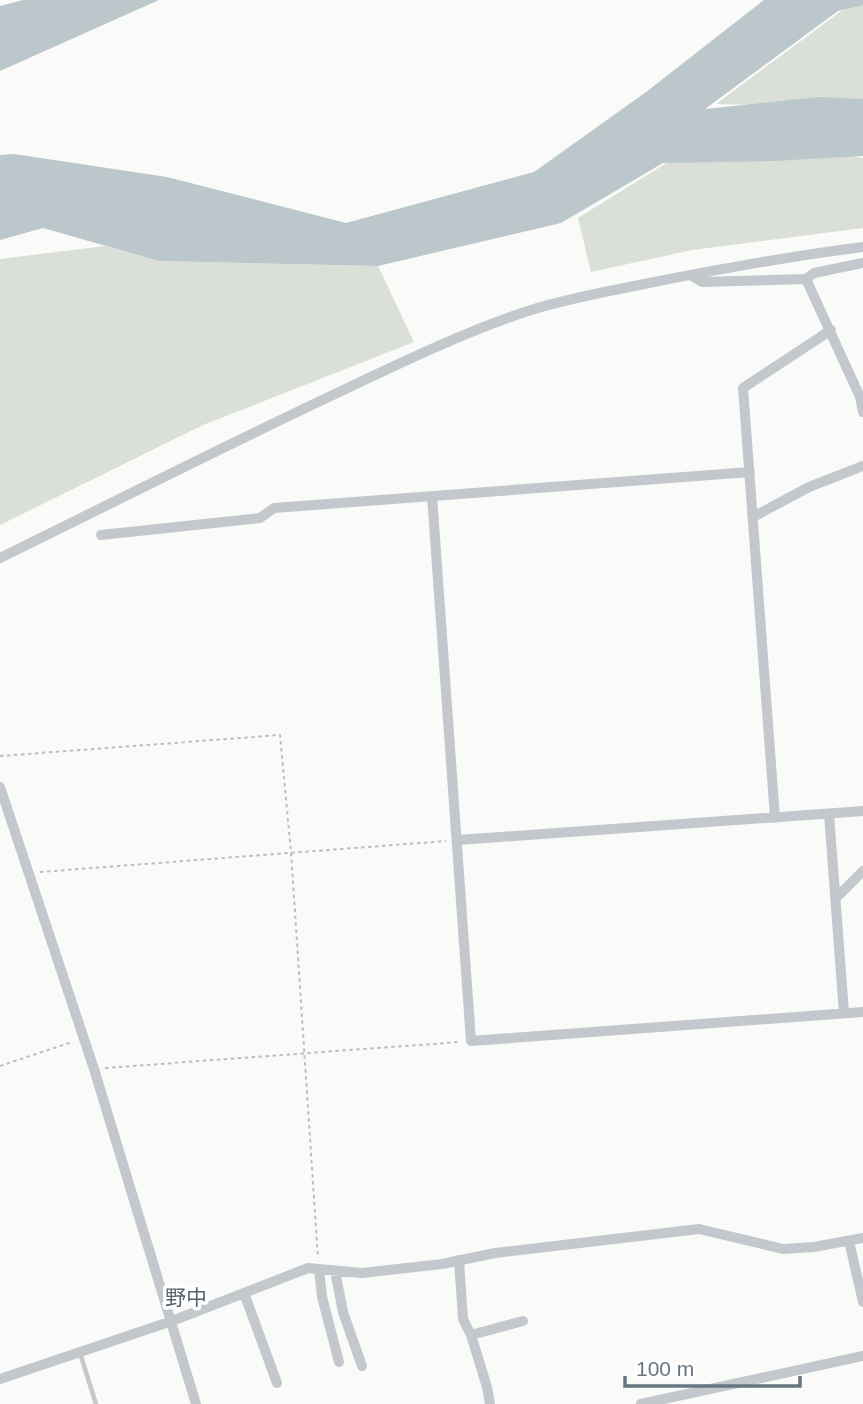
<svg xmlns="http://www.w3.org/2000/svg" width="863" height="1404" font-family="Helvetica,'Noto Sans JP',sans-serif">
<rect width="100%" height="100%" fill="#fafaf8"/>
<path fill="#dadfd7" d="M 856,0 L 863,0 L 863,103 L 812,106 L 716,104 Z
M 708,137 L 771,142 L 863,158 L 863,228 L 692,250 L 591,272 L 578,218 Z
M 105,246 L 159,261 L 378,266 L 414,342 L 203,425 L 0,525 L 0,259 Z"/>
<path fill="#bbc7cb" d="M 23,0 L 159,0 L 0,71 L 0,6 Z
M 764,0 L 863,0 L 863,5 L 838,11 L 705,109 L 818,97 L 863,99 L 863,156 L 774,161 L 663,163 L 561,223 L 378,266 L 159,261 L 43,228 L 0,240 L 0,155 L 14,154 L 167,177 L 346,223 L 534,172 L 646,92 Z"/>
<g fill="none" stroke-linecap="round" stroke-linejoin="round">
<path stroke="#bbbfc2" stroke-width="2" stroke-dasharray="3.5 3.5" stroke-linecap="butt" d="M 0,756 L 280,735 L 291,852 L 318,1258
M 40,872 L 446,841
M 0,1066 L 72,1042
M 105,1068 L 459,1042"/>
<path stroke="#c3c8cc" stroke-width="4.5" d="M 80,1353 L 96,1404"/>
<path stroke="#c3c8cc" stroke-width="10" d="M 690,275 L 702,282 L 806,279 L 860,397 L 863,412
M 806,279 L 814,273 L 863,263
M 432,496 L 471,1041 L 863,1012
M 753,517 L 809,487 L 863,466
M 101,535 L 260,518 L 274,508 L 750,472
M 0,558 C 106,506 211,453 318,402 C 386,370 460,333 531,310 C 569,298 610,291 649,283 C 720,269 791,256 863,247
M 0,787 L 94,1069 L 196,1404
M 829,814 L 844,1013
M 775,818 L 743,388 L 831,330
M 458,840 L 863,811
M 835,899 L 863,871
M 849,1241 L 863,1302
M 459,1260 L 463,1319 L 471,1335 L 487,1387 L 490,1404
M 319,1269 L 322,1297 L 339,1362
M 335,1271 L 343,1312 L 362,1366
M 244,1293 L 277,1383
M 471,1335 L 523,1321
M 0,1379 L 172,1321 L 308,1268 L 362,1273 L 442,1264 L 495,1253 L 699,1229 L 783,1249 L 814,1247 L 863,1238
M 641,1404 L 863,1356"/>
</g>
<g text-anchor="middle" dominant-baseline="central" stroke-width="7" stroke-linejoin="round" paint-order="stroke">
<g font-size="21" fill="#57646e" stroke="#fff">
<text x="186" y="1297">野中</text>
</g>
</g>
<path d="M625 1376v10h175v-10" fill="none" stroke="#657683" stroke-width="3.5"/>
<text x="636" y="1376" font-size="21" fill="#657683" stroke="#ffffff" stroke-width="5" paint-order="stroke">100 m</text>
</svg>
